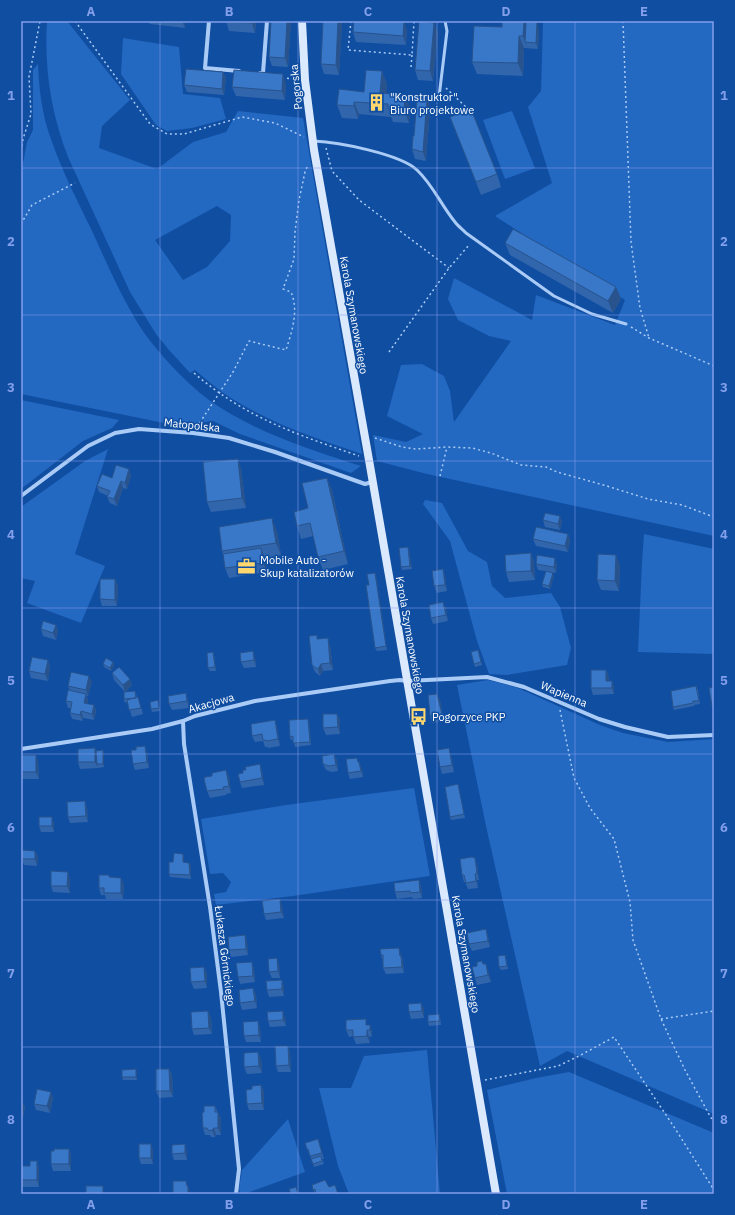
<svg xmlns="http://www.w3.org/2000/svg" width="735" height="1215" font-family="'IBM Plex Sans',sans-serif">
<rect width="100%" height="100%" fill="#104ea2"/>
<path fill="#2368c1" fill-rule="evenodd" d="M 47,21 L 67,21 L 130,100 L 102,126 L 99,148 L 157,169 L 193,142 L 226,132 L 238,111 L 303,118 L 362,454 C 317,439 272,424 231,398 C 218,390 207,380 195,370 L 190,373 L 169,350 L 156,334 L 130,292 L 68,157 C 51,113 44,69 47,21 ZM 217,206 L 231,215 L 230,241 L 207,267 L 183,280 L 155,240 Z
M 543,21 L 714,21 L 714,536 L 427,474 L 377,461 L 373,435 L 406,442 L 423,434 L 387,416 L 401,365 L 422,364 L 444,376 L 450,391 L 454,422 L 511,341 L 489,336 L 458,320 L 448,299 L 454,278 L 532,320 L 536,295 L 615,325 L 625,300 L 495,216 L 552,183 L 528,107 L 541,91 Z
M 123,38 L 179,47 L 183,94 L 220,98 L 226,119 L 192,128 L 167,131 L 156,125 L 121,74 Z
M 38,64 C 39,89 42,115 51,139 C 62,171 78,202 93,233 C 107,264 121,296 139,325 C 154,349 186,383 209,400 C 254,432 309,449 361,466 L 351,473 L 240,434 L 213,421 L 179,426 L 21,394 L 21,174 L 27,142 L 33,130 L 33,70 Z
M 512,111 L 535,168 L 505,179 L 483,120 Z
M 21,400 L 119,420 L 112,428 L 83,441 L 21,489 Z
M 108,449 L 75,554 L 105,566 L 81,623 L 27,603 L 35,581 L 21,578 L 21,507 L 85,461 Z
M 425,500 L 442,503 L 468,551 L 487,562 L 492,586 L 505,598 L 551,593 L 560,607 L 571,648 L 567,665 L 507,675 L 489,674 L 477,641 L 450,541 L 423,504 Z
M 644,534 L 714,549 L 714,654 L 638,652 L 642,562 Z
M 488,680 L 518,688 L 600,725 L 623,733 L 668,742 L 714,739 L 714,1114 L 567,1051 L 540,1066 L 486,826 L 457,685 Z
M 414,788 L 430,876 L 293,896 L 216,905 L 214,894 L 226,892 L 231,882 L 223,873 L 210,874 L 201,819 L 286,805 Z
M 427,1050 L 440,1194 L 349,1194 L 338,1166 L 319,1088 L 351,1088 L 364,1056 Z
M 569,1072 L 714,1133 L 714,1194 L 507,1194 L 487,1090 L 536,1078 Z
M 288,1119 L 305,1172 L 247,1193 L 242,1194 L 240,1192 L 239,1189 L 242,1170 Z"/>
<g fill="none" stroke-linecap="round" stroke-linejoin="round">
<path stroke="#aacbf6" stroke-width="1.5" stroke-dasharray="2 3" stroke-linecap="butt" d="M 75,21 L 150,124 L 167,134 L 184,134 L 242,117 L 275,123 L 304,137
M 351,21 L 348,50 L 412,55 L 414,21
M 623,21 L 631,242 L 640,308 L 649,338
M 411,67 L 412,55
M 282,78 L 297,79
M 446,88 L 469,110
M 472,113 L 475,116
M 326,148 L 332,171 L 359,200 L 449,268
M 21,151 L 23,139 L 31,114 L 29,77 L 40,21
M 21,224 L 32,205 L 75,183
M 631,327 L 649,338 L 714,366
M 389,352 L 449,268 L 470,244
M 194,373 C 246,418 296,434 359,456
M 197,427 L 233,372 L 249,341 L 286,350 C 292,331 299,311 291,292 L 283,289 L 294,259 L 295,232 L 299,200 L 305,172 L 308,165
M 375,438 L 402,447 L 416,449 L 447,447 L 472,448 L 491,453 L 521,465 L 546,467 L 557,472 L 607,486 L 648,499 L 682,505 L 714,517
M 440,476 L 447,447
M 560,710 L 574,778 L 590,808 L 614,839 L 630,902 L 633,940 L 661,1019 L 685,1070 L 711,1118 L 714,1119
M 661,1019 L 714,1011
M 485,1080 L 558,1066 L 579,1056 L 614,1037 L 676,1130 L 714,1190"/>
<path stroke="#aacbf6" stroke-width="3" d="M 439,97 L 447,31 L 445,21
M 314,141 C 338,142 400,154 417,170 C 433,185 441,205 455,222 C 458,226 462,229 466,233 L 554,296 L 592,314 L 626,324"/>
<path stroke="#aacbf6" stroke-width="4" d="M 209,21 L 205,68 L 239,71
M 260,73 L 263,73 L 267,21
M 21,496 L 88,446 L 115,433 L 139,429 L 193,433 L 229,438 L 275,452 L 365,484 L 372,482
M 183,721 L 184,744 L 210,907 L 221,992 L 239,1169 L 236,1194
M 21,749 L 152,729 L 183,721 L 195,716 L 255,701 L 390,681 L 400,680 L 407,681 L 487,677 L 524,687 L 599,719 L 625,727 L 668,737 L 714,735"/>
<path stroke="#dbe9fe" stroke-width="8" d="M 302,21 L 305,80 L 314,150 L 369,460 L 496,1194"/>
</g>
<path fill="#3166ac" d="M 111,21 L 128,21 L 128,22 Z
M 148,21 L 185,21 L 185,28 L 150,24 Z
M 226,21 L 256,21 L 255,33 L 229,31 Z
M 271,21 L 291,21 L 288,67 L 272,66 L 269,57 Z
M 323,21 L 341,21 L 342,25 L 339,75 L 324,74 L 321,64 Z
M 524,22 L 526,28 L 539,29 L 538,49 L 524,48 L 523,76 L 477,74 L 472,62 L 502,27 Z
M 407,30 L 406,45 L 356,42 L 353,32 Z
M 438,32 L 433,81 L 418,80 L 415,70 Z
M 382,71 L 387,84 L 386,93 L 410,107 L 409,123 L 393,122 L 391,117 L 359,114 L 358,119 L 342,118 L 337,105 L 364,92 Z
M 223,72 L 226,78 L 224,95 L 187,92 L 184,85 Z
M 286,84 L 285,100 L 236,96 L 232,87 Z
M 427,98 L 430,108 L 426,161 L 415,159 L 412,149 L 414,136 Z
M 450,117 L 497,174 L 501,187 L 481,195 Z
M 505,243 L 616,287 L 621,299 L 613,313 L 510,255 Z
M 241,468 L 246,508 L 211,512 L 207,502 Z
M 129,469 L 131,476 L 127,489 L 123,488 L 117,506 L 110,503 L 107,497 L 108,496 L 99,492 L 97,486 Z
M 327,478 L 332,490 L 348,564 L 323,570 L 318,557 L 313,536 L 301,539 L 297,526 Z
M 560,516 L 562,522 L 560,530 L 545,527 L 543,520 Z
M 277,531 L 281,555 L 265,558 L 267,572 L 229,578 L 225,568 L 223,554 L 222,551 Z
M 568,534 L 570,540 L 568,552 L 536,546 L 533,539 Z
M 409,550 L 412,569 L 402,570 L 401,567 Z
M 531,553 L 534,563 L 535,580 L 509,582 L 506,572 Z
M 536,564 L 557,564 L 556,573 L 551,572 L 554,576 L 550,589 L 543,587 L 542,584 L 546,571 L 538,570 Z
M 620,565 L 619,591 L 601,590 L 597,580 Z
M 443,569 L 445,576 L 447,591 L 437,593 L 434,586 Z
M 375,573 L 376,576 L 387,650 L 377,651 L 375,648 Z
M 115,579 L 118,586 L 117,606 L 102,606 L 100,599 Z
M 443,602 L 446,609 L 448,621 L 433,624 L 431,618 Z
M 56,625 L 58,631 L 56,640 L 43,636 L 41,629 Z
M 318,639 L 330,645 L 333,670 L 323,671 L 320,676 L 315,672 L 312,665 Z
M 478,650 L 482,665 L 475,667 L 474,664 Z
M 253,651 L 255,658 L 256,667 L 244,668 L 241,662 Z
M 213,652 L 214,655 L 216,671 L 210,671 L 208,668 Z
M 48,660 L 50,666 L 48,681 L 31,678 L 29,671 Z
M 113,662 L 114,666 L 111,671 L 104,667 L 103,664 Z
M 606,670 L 609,677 L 609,681 L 612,681 L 614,687 L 614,694 L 593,695 L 591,688 Z
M 112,673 L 130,679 L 132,685 L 125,692 L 135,691 L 137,697 L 138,697 L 140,704 L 143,714 L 132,717 L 127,702 L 125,703 L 124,699 L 125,692 L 114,680 Z
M 92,682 L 88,696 L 87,696 L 88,701 L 88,704 L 94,705 L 96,711 L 94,720 L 83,718 L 83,721 L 72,719 L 70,713 L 71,708 L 68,708 L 66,701 L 70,691 L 68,686 Z
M 696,686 L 698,690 L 700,704 L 694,705 L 694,706 L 674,710 L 673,707 Z
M 186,693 L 188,700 L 189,708 L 172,710 L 169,704 Z
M 158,700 L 160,711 L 152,712 L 151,709 Z
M 440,700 L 444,721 L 432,723 L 430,716 Z
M 337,714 L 340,720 L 340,734 L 326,735 L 323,728 Z
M 275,720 L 277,727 L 280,746 L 268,748 L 268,747 L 265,747 L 263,741 L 255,742 L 252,736 Z
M 309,722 L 311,745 L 295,747 L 293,740 L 291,740 L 290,737 Z
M 95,748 L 96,751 L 103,750 L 104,754 L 104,767 L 98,768 L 80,769 L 78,762 Z
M 147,752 L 149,768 L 135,770 L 133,764 Z
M 334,754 L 337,760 L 338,771 L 332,772 L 326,770 L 323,764 Z
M 21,755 L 38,761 L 39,779 L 22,779 L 21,775 Z
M 451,755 L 454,772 L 442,774 L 440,767 Z
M 260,764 L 262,771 L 264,785 L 242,788 L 240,782 L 243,773 L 246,770 Z
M 362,769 L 363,777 L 350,779 L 348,773 Z
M 226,770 L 229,777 L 231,793 L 226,794 L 226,795 L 210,798 L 207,791 L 212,776 Z
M 458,784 L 465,818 L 451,820 L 450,817 Z
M 85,801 L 87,808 L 88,822 L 70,823 L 68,817 Z
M 54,823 L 54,832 L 41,832 L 39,826 Z
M 35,851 L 38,857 L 37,866 L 24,865 L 22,859 Z
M 183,854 L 184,857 L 184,862 L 189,863 L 191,866 L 191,879 L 170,877 L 169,874 L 173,862 Z
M 475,858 L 477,865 L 479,880 L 477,880 L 478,888 L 468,889 L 465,882 L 464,882 L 462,875 Z
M 110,877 L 124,884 L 123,899 L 106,899 L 105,895 L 101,895 L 99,888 Z
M 70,879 L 70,893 L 53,892 L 51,886 Z
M 419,880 L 421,887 L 422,898 L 413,899 L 412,897 L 397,899 L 395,892 Z
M 282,906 L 284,918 L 266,920 L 264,914 Z
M 486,929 L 488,936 L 490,947 L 472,951 L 469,944 Z
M 245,935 L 247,942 L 248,955 L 231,957 L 229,950 Z
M 381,955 L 401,955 L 402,957 L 403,962 L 404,973 L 386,974 L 383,968 L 383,962 Z
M 505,955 L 506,958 L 508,969 L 501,970 L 499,967 Z
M 277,958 L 279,965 L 280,978 L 272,978 L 269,972 Z
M 252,962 L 254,969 L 255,982 L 240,984 L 238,977 Z
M 484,964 L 488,970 L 491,982 L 477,985 L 475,978 Z
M 207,973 L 207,988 L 194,989 L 191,982 Z
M 282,980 L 284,987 L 284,996 L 269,997 L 267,990 Z
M 253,988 L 256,995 L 257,1008 L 242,1010 L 240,1003 Z
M 424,1009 L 424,1018 L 411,1019 L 409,1012 Z
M 208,1011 L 211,1018 L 212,1034 L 194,1035 L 192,1029 Z
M 439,1014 L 440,1017 L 441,1025 L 429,1026 L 428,1022 Z
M 285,1017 L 286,1026 L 270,1027 L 268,1021 Z
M 258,1021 L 260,1028 L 261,1042 L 246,1042 L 244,1036 Z
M 370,1025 L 372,1032 L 372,1036 L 369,1037 L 370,1043 L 356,1044 L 353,1036 L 349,1037 L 346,1030 Z
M 288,1046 L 290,1052 L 291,1072 L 278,1072 L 276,1066 Z
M 258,1052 L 261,1059 L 262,1073 L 247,1074 L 244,1067 Z
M 169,1069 L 172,1075 L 173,1097 L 159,1098 L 156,1091 Z
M 137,1073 L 137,1080 L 123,1080 L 122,1077 Z
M 261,1085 L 264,1092 L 264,1110 L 249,1110 L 247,1104 L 252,1089 Z
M 53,1098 L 50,1113 L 36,1110 L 34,1104 Z
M 21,1101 L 25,1107 L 23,1117 L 21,1117 Z
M 215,1106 L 221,1119 L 221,1135 L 216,1135 L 215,1137 L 211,1137 L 210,1135 L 205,1135 L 203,1128 L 204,1112 Z
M 320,1146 L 324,1159 L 322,1159 L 324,1164 L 314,1167 L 310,1155 L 310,1156 L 307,1149 Z
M 69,1149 L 71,1155 L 71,1171 L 53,1171 L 51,1164 Z
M 153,1150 L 153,1164 L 141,1164 L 139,1158 Z
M 187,1151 L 187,1160 L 174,1160 L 172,1154 Z
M 37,1161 L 39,1168 L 39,1187 L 21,1187 L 21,1166 L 30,1166 Z
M 312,1185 L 329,1187 L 339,1194 L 315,1194 Z"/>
<path fill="#28538c" d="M 182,21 L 185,21 L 185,28 Z
M 252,21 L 256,21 L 255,33 L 252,23 Z
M 287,21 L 291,21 L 288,67 L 285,58 Z
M 338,21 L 341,21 L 342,25 L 339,75 L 336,65 Z
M 404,21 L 407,30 L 406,45 L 403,36 Z
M 524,22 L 528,35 L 525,42 L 528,48 L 523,36 Z
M 537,22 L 539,29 L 538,49 L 536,43 Z
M 434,23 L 438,32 L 433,81 L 430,71 Z
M 519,36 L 524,48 L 523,76 L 518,63 Z
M 382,71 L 387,84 L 385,104 L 380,93 Z
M 223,72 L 226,78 L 224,95 L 222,89 Z
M 283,74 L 286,84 L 285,100 L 282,91 Z
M 405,95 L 410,107 L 409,123 L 404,110 Z
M 427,98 L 430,108 L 426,161 L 423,152 Z
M 354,102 L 359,114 L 358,119 L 354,106 Z
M 616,287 L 621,299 L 613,313 L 608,301 Z
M 238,459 L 241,468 L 246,508 L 242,498 Z
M 129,469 L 131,476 L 127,489 L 125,483 Z
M 327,478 L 332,490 L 348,564 L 344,551 Z
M 121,481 L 123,488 L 117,506 L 114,499 Z
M 560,516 L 562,522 L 560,530 L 558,524 Z
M 272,518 L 277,531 L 281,555 L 276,543 Z
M 568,534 L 570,540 L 568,552 L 565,546 Z
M 408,547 L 409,550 L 412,569 L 410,566 Z
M 261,548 L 265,558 L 267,572 L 263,563 Z
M 531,553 L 534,563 L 535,580 L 531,571 Z
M 616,555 L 620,565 L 619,591 L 615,581 Z
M 555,558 L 557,564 L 556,573 L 554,567 Z
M 443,569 L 445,576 L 447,591 L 445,585 Z
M 375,573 L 376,576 L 387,650 L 386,646 Z
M 553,573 L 554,576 L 550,589 L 549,586 Z
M 115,579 L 118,586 L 117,606 L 115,600 Z
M 443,602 L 446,609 L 448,621 L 446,615 Z
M 56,625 L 58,631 L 56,640 L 53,633 Z
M 328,638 L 330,645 L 333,670 L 330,663 Z
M 253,651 L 255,658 L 256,667 L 254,660 Z
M 213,652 L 214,655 L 216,671 L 215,667 Z
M 48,660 L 50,666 L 48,681 L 45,674 Z
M 113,662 L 114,666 L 111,671 L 110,668 Z
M 321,664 L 323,671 L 320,676 L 318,669 Z
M 606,670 L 609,677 L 609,687 L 606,681 Z
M 89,676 L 92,682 L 88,696 L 86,690 Z
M 130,679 L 132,685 L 125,692 L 123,685 Z
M 612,681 L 614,687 L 614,694 L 612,688 Z
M 186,693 L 188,700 L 189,708 L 187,701 Z
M 86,694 L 88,701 L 87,709 L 84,703 Z
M 437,694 L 440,700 L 444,721 L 442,714 Z
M 94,705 L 96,711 L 94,720 L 92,714 Z
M 81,711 L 83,718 L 83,721 L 80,715 Z
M 337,714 L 340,720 L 340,734 L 338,727 Z
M 308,719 L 309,722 L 311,745 L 310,742 Z
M 275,720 L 277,727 L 280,746 L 278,739 Z
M 145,746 L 147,752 L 149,768 L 147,762 Z
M 95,748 L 97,755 L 97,764 L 98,768 L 95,762 Z
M 449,748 L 451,755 L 454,772 L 452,765 Z
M 103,750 L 104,754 L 104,767 L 103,764 Z
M 334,754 L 337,760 L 338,771 L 336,765 Z
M 36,755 L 38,761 L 39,779 L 36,772 Z
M 359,762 L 362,769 L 363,777 L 361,771 Z
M 260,764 L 262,771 L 264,785 L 262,778 Z
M 226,770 L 229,777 L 231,793 L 229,786 Z
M 85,801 L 87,808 L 88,822 L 86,816 Z
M 52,817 L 54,823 L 54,832 L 52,826 Z
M 35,851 L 38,857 L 37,866 L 35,859 Z
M 183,854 L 184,857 L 184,866 L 183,862 Z
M 475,858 L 477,865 L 479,880 L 477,873 Z
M 189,863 L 191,866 L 191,879 L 190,875 Z
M 68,872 L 70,879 L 70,893 L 67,886 Z
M 475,874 L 477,880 L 478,888 L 476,881 Z
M 121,878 L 124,884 L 123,899 L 121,893 Z
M 419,880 L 421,887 L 422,898 L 420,892 Z
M 280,899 L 282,906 L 284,918 L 281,912 Z
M 486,929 L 488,936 L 490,947 L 488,941 Z
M 245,935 L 247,942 L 248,955 L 246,949 Z
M 399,948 L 403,962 L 404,973 L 402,967 L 400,956 Z
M 277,958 L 279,965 L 280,978 L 278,971 Z
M 252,962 L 254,969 L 255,982 L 253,976 Z
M 486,964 L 488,970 L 491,982 L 488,975 Z
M 204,967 L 207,973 L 207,988 L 205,981 Z
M 282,980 L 284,987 L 284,996 L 282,989 Z
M 253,988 L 256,995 L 257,1008 L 255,1001 Z
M 421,1003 L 424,1009 L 424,1018 L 422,1011 Z
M 208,1011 L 211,1018 L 212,1034 L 209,1028 Z
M 283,1011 L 285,1017 L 286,1026 L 283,1020 Z
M 258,1021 L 260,1028 L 261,1042 L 259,1035 Z
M 370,1025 L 372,1032 L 372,1036 L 370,1030 Z
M 367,1030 L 369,1037 L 370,1043 L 367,1036 Z
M 288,1046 L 290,1052 L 291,1072 L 289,1065 Z
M 258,1052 L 261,1059 L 262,1073 L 259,1066 Z
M 136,1069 L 137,1073 L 137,1080 L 136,1077 Z
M 169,1069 L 172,1075 L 173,1097 L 170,1091 Z
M 261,1085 L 264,1092 L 264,1110 L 262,1103 Z
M 51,1092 L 53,1098 L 50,1113 L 47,1106 Z
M 22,1101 L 25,1107 L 23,1117 L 21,1111 Z
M 218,1112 L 221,1119 L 221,1135 L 218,1128 Z
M 214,1128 L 216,1135 L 215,1137 L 212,1130 Z
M 151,1144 L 153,1150 L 153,1164 L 151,1158 Z
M 185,1144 L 187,1151 L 187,1160 L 185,1153 Z
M 69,1149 L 71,1155 L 71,1171 L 69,1164 Z
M 37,1161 L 39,1168 L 39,1187 L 37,1180 Z
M 186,1181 L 189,1188 L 190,1194 L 188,1194 L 187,1186 Z"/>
<path fill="#3977c8" stroke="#28538c" d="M 226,21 L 252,21 L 252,23 L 226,22 Z
M 271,21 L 287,21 L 285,58 L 269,57 Z
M 323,21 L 338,21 L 336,65 L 321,64 Z
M 354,21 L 404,21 L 403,36 L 353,32 Z
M 419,21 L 434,23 L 430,71 L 415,70 Z
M 502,21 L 524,22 L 523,36 L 519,36 L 518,63 L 472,62 L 474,26 L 502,27 Z
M 526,22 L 537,22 L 536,43 L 525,42 Z
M 186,69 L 223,72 L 222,89 L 184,85 Z
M 234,70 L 283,74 L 282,91 L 232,87 Z
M 366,70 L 382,71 L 380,93 L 405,95 L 404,110 L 388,109 L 388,104 L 354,102 L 354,106 L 337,105 L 339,89 L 364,92 Z
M 417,98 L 427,98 L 423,152 L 412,149 L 413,136 L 414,136 Z
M 471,109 L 497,174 L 476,182 L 450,117 Z
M 513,229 L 616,287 L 608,301 L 505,243 Z
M 238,459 L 242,498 L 207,502 L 203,462 Z
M 116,465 L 129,469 L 125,483 L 121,481 L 114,499 L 107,497 L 110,491 L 97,486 L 102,474 L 112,478 Z
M 327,478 L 344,551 L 318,557 L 310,523 L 297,526 L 294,512 L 308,508 L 302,483 Z
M 545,513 L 560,516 L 558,524 L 543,520 Z
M 272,518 L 276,543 L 222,551 L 219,527 Z
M 536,527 L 568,534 L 565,546 L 533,539 Z
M 408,547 L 410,566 L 401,567 L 399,548 Z
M 261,548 L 263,563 L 225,568 L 223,554 Z
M 531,553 L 531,571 L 506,572 L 505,555 Z
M 598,554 L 616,555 L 615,581 L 597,580 Z
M 537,555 L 555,558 L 554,567 L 536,564 Z
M 443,569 L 445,585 L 434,586 L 432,571 Z
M 546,571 L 553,573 L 549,586 L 542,584 Z
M 375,573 L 386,646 L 375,648 L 366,585 L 369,585 L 367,574 Z
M 100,579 L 115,579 L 115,600 L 100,599 Z
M 443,602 L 446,615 L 431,618 L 429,605 Z
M 43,621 L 56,625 L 53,633 L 41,629 Z
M 317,635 L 317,639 L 328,638 L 330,663 L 321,664 L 318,669 L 312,665 L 309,636 Z
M 478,650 L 481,662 L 474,664 L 471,652 Z
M 253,651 L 254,660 L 241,662 L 240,653 Z
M 213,652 L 215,667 L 208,668 L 207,653 Z
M 32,657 L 48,660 L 45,674 L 29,671 Z
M 106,658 L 113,662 L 110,668 L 103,664 Z
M 119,667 L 130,679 L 123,685 L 112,673 Z
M 591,670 L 606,670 L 606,681 L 612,681 L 612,688 L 591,688 Z
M 71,672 L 89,676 L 86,690 L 68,686 Z
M 696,686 L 699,701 L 693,701 L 693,703 L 673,707 L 671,691 Z
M 714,687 L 714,706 L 712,706 L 709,688 Z
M 68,690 L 86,694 L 84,703 L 94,705 L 92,714 L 81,711 L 80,715 L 70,713 L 72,702 L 66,701 Z
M 135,691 L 136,698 L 124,699 L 124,692 Z
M 186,693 L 187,701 L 169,704 L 168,696 Z
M 437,694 L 442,714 L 430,716 L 428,695 Z
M 138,697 L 141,708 L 129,710 L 127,700 Z
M 158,700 L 159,708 L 151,709 L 150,702 Z
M 323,714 L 337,714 L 338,727 L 323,728 Z
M 308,719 L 310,742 L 293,743 L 293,736 L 290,737 L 289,720 Z
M 275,720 L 278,739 L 266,741 L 265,740 L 263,740 L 262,734 L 252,736 L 251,724 Z
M 145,746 L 147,762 L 133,764 L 131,750 L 136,750 L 136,747 Z
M 95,748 L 95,762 L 78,762 L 78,749 Z
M 449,748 L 452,765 L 440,767 L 437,750 Z
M 103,750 L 103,764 L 97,764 L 96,751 Z
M 334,754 L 336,765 L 329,766 L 323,764 L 322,756 Z
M 21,755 L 36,755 L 36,772 L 21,772 Z
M 357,758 L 358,762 L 359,762 L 361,771 L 348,773 L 346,759 Z
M 260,764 L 262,778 L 240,782 L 238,774 L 243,773 L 243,770 L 246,770 L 245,767 Z
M 226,770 L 229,786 L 223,787 L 224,789 L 207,791 L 204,779 L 205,777 L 212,776 L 212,773 Z
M 458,784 L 464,814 L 450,817 L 445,787 Z
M 85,801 L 86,816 L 68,817 L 67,802 Z
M 39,817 L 52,817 L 52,826 L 39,826 Z
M 22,850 L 35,851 L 35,859 L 22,859 Z
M 174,853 L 183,854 L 183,862 L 189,863 L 190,875 L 169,874 L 169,862 L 173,862 Z
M 472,857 L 475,858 L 477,873 L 475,874 L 476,881 L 466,883 L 464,875 L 462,875 L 460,859 Z
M 51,871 L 68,872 L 67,886 L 51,886 Z
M 99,875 L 109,875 L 109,877 L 121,878 L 121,893 L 104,893 L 104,888 L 99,888 Z
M 419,880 L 420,892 L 410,893 L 410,891 L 395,892 L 394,883 Z
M 280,899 L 281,912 L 264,914 L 262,901 Z
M 486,929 L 488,941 L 469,944 L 467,933 Z
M 245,935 L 246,949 L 229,950 L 228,937 Z
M 399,948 L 400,956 L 401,956 L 402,967 L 383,968 L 383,955 L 381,955 L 380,949 Z
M 505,955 L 507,966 L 499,967 L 498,956 Z
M 277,958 L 278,971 L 269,972 L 268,959 Z
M 482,961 L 483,964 L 486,964 L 488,975 L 475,978 L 472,967 L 477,966 L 477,962 Z
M 252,962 L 253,976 L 238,977 L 236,963 Z
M 204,967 L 205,981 L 191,982 L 190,968 Z
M 282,980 L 282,989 L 267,990 L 266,981 Z
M 253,988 L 255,1001 L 240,1003 L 239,990 Z
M 421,1003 L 422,1011 L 409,1012 L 408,1004 Z
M 208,1011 L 209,1028 L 192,1029 L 191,1012 Z
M 283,1011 L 283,1020 L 268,1021 L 267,1012 Z
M 439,1014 L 440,1021 L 428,1022 L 428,1015 Z
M 366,1019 L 366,1025 L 370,1025 L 370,1030 L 367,1030 L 367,1036 L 353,1037 L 353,1030 L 346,1030 L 346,1020 Z
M 258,1021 L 259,1035 L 244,1036 L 243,1022 Z
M 275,1046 L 288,1046 L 289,1065 L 276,1066 Z
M 258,1052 L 259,1066 L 244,1067 L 244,1053 Z
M 136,1069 L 136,1077 L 122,1077 L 122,1070 Z
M 156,1069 L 169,1069 L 170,1091 L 156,1091 Z
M 261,1085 L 262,1103 L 247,1104 L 246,1090 L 252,1089 L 252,1086 Z
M 37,1089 L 51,1092 L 47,1106 L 34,1104 Z
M 21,1101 L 22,1101 L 21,1111 Z
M 204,1106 L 215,1106 L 215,1112 L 218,1112 L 218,1128 L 214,1128 L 212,1130 L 209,1131 L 207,1128 L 203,1128 L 202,1113 L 204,1112 Z
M 318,1139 L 322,1153 L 310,1156 L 308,1149 L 307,1149 L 305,1143 Z
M 139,1144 L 151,1144 L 151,1158 L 139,1158 Z
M 185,1144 L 185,1153 L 172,1154 L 172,1145 Z
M 54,1149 L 69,1149 L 69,1164 L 51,1164 L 51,1151 L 54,1151 Z
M 321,1156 L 322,1161 L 313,1164 L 311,1159 Z
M 30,1161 L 37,1161 L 37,1180 L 21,1180 L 21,1166 L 30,1166 Z
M 325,1180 L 329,1187 L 335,1185 L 338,1194 L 316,1194 L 315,1189 L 313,1190 L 312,1185 Z
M 173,1181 L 186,1181 L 187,1186 L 188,1186 L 188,1194 L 173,1194 Z
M 86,1186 L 103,1186 L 103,1194 L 86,1194 Z
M 296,1187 L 298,1194 L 291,1194 L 289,1189 Z"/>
<path fill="none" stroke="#839eea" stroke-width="1" stroke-opacity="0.55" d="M 160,21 L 160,1194M 298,21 L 298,1194M 437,21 L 437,1194M 575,21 L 575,1194M 21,168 L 714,168M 21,315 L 714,315M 21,461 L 714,461M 21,608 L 714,608M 21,754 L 714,754M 21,900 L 714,900M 21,1047 L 714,1047"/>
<defs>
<symbol id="building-bare" viewBox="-9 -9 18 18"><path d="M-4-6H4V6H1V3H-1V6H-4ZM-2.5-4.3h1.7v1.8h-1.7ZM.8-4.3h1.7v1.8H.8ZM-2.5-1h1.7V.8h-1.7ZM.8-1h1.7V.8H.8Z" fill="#ffd76f" stroke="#104ea2" stroke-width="2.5" paint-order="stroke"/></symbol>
<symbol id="office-bare" viewBox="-9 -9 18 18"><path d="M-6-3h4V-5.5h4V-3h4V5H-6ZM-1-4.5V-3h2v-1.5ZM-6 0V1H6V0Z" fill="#ffd76f" stroke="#104ea2" stroke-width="2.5" paint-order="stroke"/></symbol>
<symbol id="bus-bare" viewBox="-9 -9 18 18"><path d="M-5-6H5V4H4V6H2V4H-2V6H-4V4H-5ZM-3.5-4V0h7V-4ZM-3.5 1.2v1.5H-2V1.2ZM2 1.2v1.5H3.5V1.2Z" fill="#ffd76f" stroke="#104ea2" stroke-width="2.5" paint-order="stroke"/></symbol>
</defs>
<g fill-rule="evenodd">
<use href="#building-bare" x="364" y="90" width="25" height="25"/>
<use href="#office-bare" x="234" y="554" width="25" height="25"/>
<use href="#bus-bare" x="406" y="704" width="25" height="25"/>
</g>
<g text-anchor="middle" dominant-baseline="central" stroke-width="3" stroke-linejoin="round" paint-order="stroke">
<g font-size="11" fill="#fff" stroke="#104ea2">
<text transform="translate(296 87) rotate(-96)">Pogorska</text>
<text transform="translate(354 315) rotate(80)">Karola Szymanowskiego</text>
<text transform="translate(192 425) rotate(6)">Małopolska</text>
<text transform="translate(410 635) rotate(80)">Karola Szymanowskiego</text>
<text transform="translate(564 694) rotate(23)">Wapienna</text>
<text transform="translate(211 703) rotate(-16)">Akacjowa</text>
<text transform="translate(466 954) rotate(80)">Karola Szymanowskiego</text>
<text transform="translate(225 956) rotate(83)">Łukasza Górnickiego</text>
</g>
<g font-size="11" fill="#fff" stroke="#104ea2" text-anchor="start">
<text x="390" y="97">"Konstruktor"<tspan x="390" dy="13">Biuro projektowe</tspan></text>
<text x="260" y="560">Mobile Auto -<tspan x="260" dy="13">Skup katalizatorów</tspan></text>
<text x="432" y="717">Pogorzyce PKP</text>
</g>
</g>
<rect width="735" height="1215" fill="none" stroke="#104ea2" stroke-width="44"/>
<rect x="22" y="22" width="691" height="1171" fill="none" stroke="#839eea" stroke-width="1.5"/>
<g font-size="13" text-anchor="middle" font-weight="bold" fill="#839eea">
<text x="91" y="16">A</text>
<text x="229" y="16">B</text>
<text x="368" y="16">C</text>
<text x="506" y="16">D</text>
<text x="644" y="16">E</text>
<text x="11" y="100">1</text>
<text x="724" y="100">1</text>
<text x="11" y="246">2</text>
<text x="724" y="246">2</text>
<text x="11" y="392">3</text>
<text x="724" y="392">3</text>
<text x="11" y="539">4</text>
<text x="724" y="539">4</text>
<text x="11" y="685">5</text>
<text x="724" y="685">5</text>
<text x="11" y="832">6</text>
<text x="724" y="832">6</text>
<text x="11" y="978">7</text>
<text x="724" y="978">7</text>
<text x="11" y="1124">8</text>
<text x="724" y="1124">8</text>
<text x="91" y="1209">A</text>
<text x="229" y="1209">B</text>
<text x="368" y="1209">C</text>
<text x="506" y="1209">D</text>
<text x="644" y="1209">E</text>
</g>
</svg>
